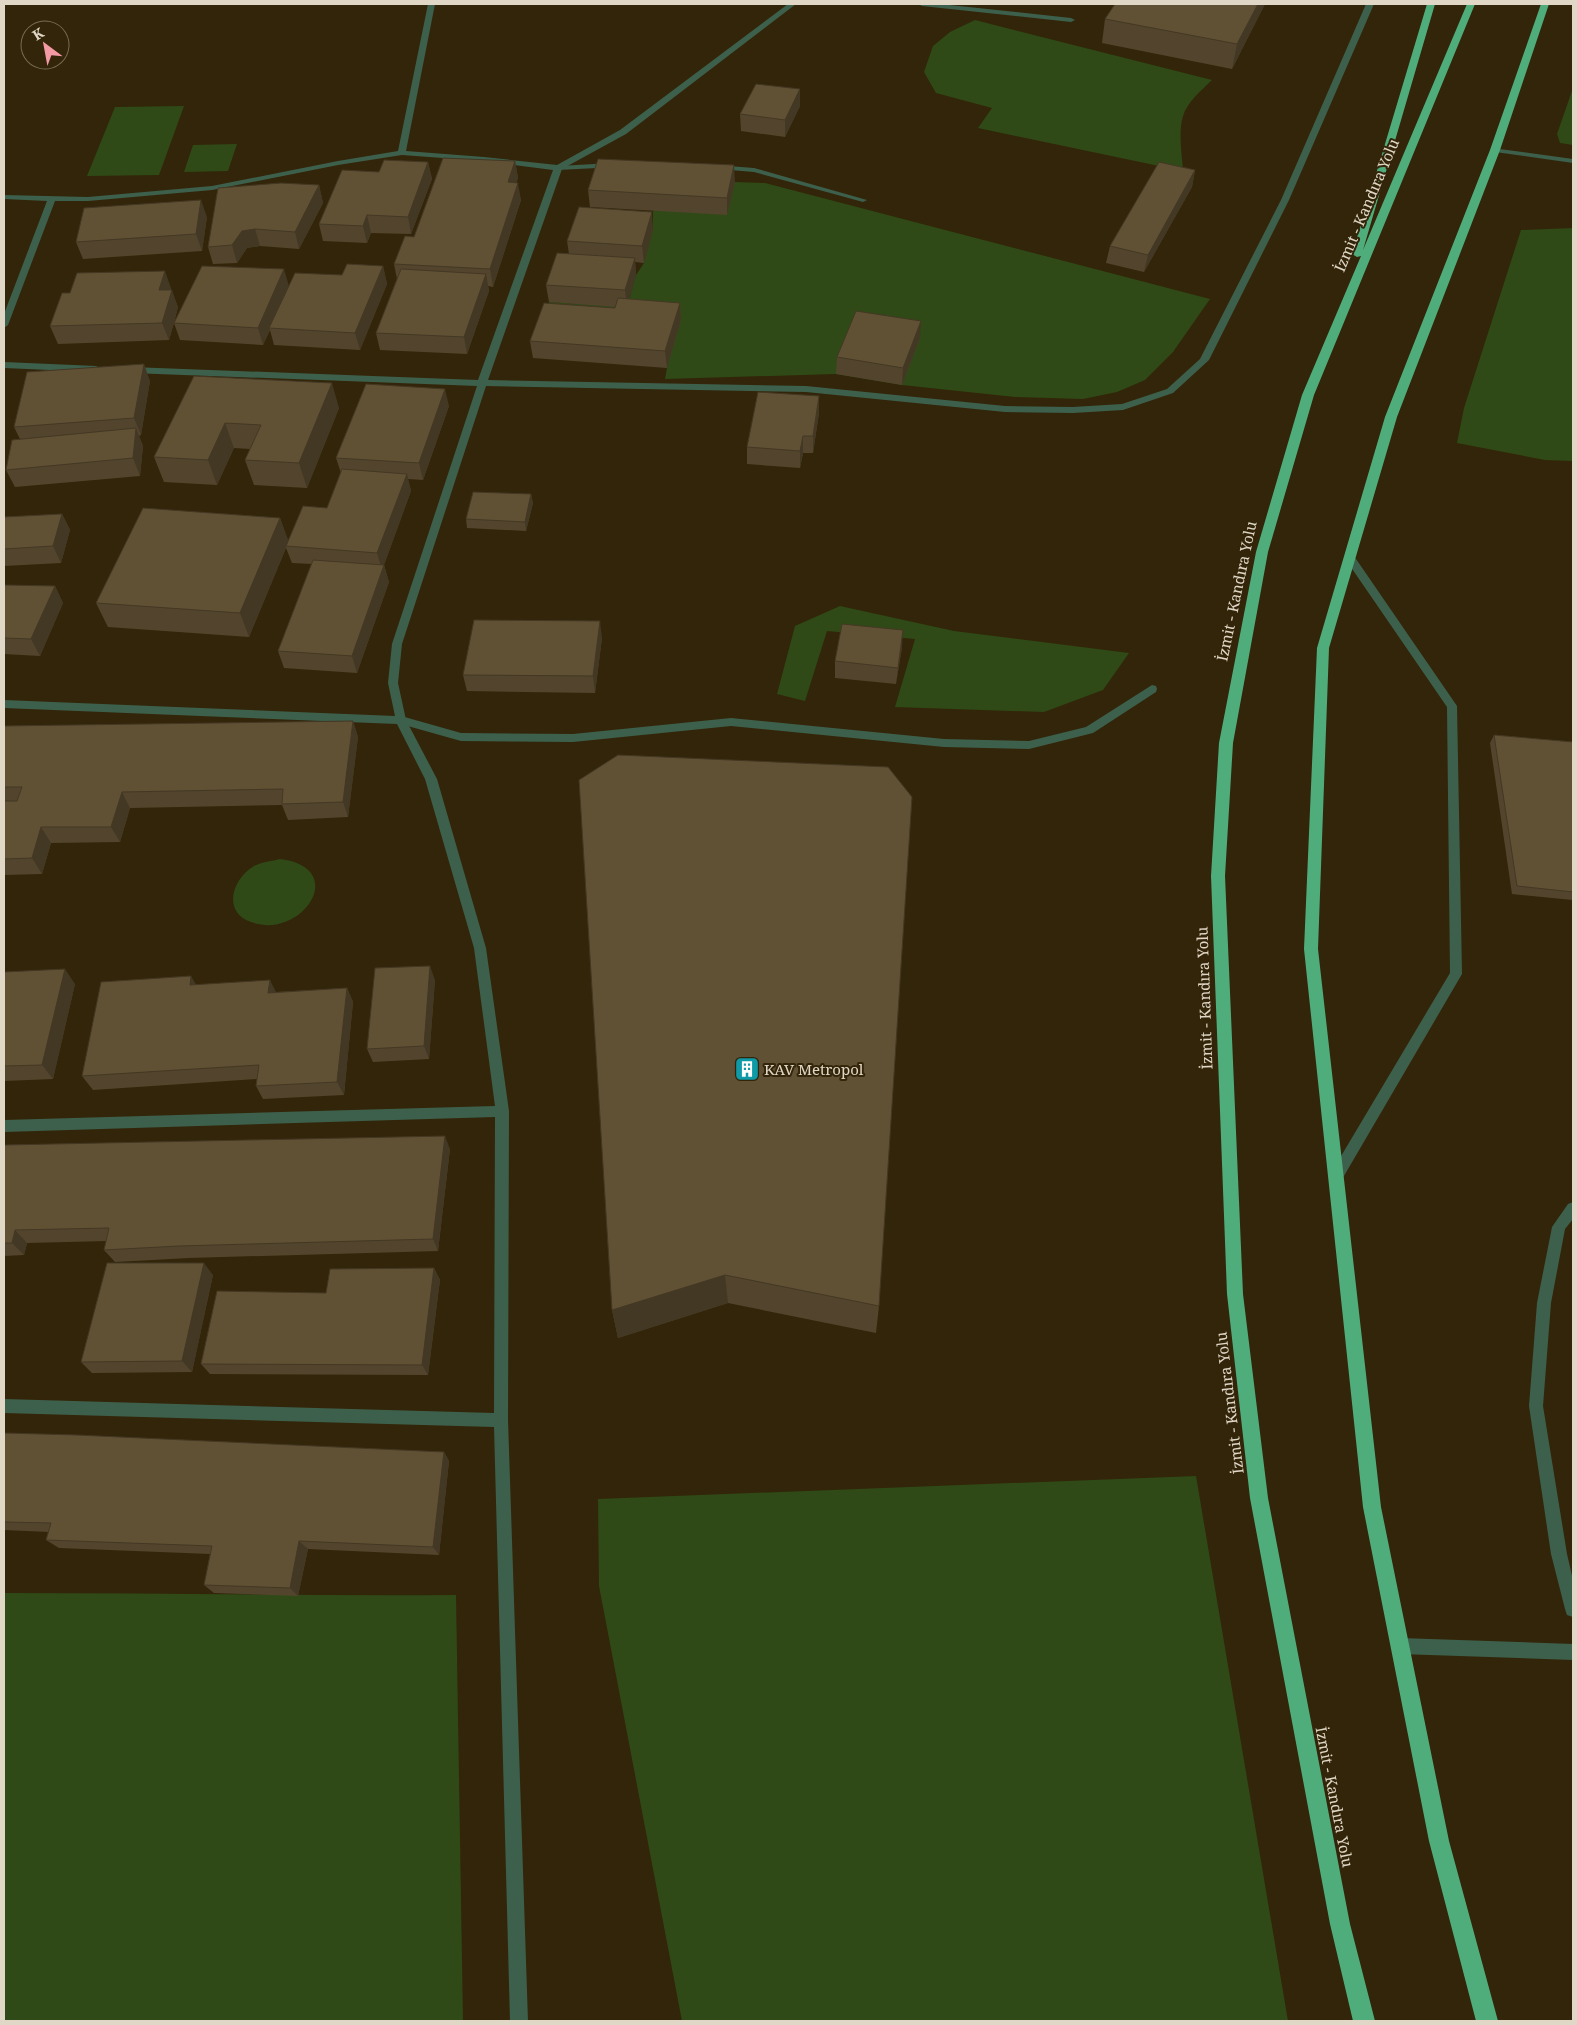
<svg xmlns="http://www.w3.org/2000/svg" width="1577" height="2025" font-family="'Noto Serif',serif">
<rect width="100%" height="100%" fill="#332509"/>
<path fill="#2f4a16" d="M 975,20 L 1212,80 C 1202,90 1187,102 1183,116 C 1178,133 1182,154 1183,171 L 978,128 L 992,108 L 936,93 L 924,72 L 933,46 L 950,32 Z
M 1573,88 L 1573,145 L 1560,143 L 1557,134 Z
M 184,106 L 159,175 L 87,176 L 115,107 Z
M 237,144 L 228,171 L 184,172 L 193,145 Z
M 735,182 L 765,183 L 1210,299 L 1173,352 L 1145,380 L 1117,392 L 1083,399 L 1015,397 L 902,385 L 836,374 L 665,379 L 667,368 L 546,320 L 549,302 L 627,307 L 636,275 L 644,263 L 653,229 L 653,211 Z
M 1573,228 L 1573,461 L 1545,460 L 1457,443 L 1464,408 L 1521,230 Z
M 840,606 L 954,631 L 1129,653 L 1103,690 L 1044,712 L 895,707 L 915,639 L 827,631 L 805,701 L 777,694 L 795,626 Z
M 280,859 C 351,868 301,941 251,922 C 222,912 232,879 254,866 C 262,862 272,861 280,859 Z
M 1196,1476 L 1288,2021 L 682,2021 L 599,1586 L 598,1499 Z
M 4,1593 C 155,1593 305,1596 456,1595 L 463,2021 L 4,2021 Z"/>
<g fill="none" stroke-linecap="round" stroke-linejoin="round">
<path fill="#3d604c" fill-rule="evenodd" d="M 613,163 L 617,165 L 616,167 L 558,170 L 554,168 L 558,166 Z
M 715,165 L 754,168 L 867,200 L 863,202 L 754,172 L 718,169 L 714,167 Z
M 1350,555 L 1354,556 L 1457,706 L 1462,974 L 1341,1181 L 1336,1183 L 1331,1181 L 1329,1177 L 1331,1173 L 1450,973 L 1447,707 L 1346,560 L 1345,558 Z
M 1152,685 L 1156,686 L 1157,689 L 1156,692 L 1093,733 L 1029,749 L 944,747 L 731,726 L 573,742 L 461,741 L 397,723 L 396,720 L 401,716 L 461,733 L 573,734 L 731,718 L 944,739 L 1029,741 L 1086,727 Z
M 1573,1202 L 1573,1219 L 1565,1229 L 1551,1303 L 1543,1406 L 1567,1554 L 1573,1580 L 1573,1617 L 1567,1615 L 1565,1609 L 1551,1554 L 1529,1406 L 1537,1303 L 1552,1227 L 1568,1204 Z
M 1400,1638 L 1573,1644 L 1573,1660 L 1400,1654 L 1394,1652 L 1392,1646 L 1394,1640 Z"/>
<path fill="#3d604c" fill-rule="evenodd" d="M 428,4 L 435,4 L 406,151 L 484,157 L 557,165 L 620,130 L 788,4 L 796,4 L 626,134 L 562,169 L 488,380 L 806,386 L 1005,406 L 1073,407 L 1122,404 L 1167,389 L 1200,359 L 1281,200 L 1366,4 L 1374,4 L 1289,200 L 1209,360 L 1173,393 L 1123,410 L 1073,413 L 1005,412 L 806,392 L 486,386 L 402,644 L 398,683 L 406,720 L 437,779 L 486,948 L 509,1111 L 508,1420 L 528,2021 L 510,2021 L 494,1427 L 4,1413 L 4,1399 L 494,1413 L 495,1117 L 4,1132 L 4,1120 L 495,1106 L 474,948 L 425,779 L 397,724 L 4,708 L 4,700 L 395,716 L 388,683 L 392,644 L 477,386 L 131,373 L 126,370 L 131,367 L 478,380 L 553,170 L 484,161 L 402,155 L 338,165 L 212,190 L 88,201 L 55,201 L 8,325 L 4,328 L 4,314 L 47,201 L 4,199 L 4,195 L 88,197 L 212,186 L 338,161 L 398,151 Z
M 918,4 L 940,4 L 1071,18 L 1075,20 L 1071,22 L 922,6 Z
M 1492,148 L 1573,159 L 1573,163 L 1495,152 L 1491,150 Z
M 4,362 L 96,366 L 101,369 L 96,372 L 4,368 Z"/>
<path fill="#4fad7c" fill-rule="evenodd" d="M 1427,4 L 1435,4 L 1363,250 L 1467,4 L 1475,4 L 1314,395 L 1268,552 L 1233,743 L 1225,876 L 1243,1294 L 1268,1498 L 1350,1924 L 1375,2021 L 1353,2021 L 1330,1924 L 1250,1498 L 1227,1294 L 1211,876 L 1219,743 L 1256,552 L 1302,395 L 1361,256 L 1357,257 L 1352,254 Z
M 1541,4 L 1549,4 L 1500,150 L 1397,417 L 1329,648 L 1318,949 L 1381,1507 L 1449,1841 L 1498,2021 L 1476,2021 L 1429,1841 L 1363,1507 L 1304,949 L 1317,648 L 1385,417 L 1490,150 Z"/>
</g>
<path fill="#53452d" d="M 1265,4 L 1232,69 L 1102,43 L 1105,19 Z
M 800,106 L 785,137 L 741,131 L 740,114 Z
M 515,161 L 518,178 L 516,183 L 521,200 L 493,287 L 488,286 L 489,291 L 467,354 L 380,350 L 376,333 L 397,279 L 394,264 L 414,237 Z
M 428,162 L 432,179 L 411,234 L 371,233 L 367,243 L 323,241 L 319,224 L 379,172 Z
M 1195,170 L 1192,187 L 1144,272 L 1106,263 L 1110,246 Z
M 735,182 L 727,215 L 590,207 L 588,190 Z
M 319,185 L 323,203 L 299,249 L 260,246 L 247,248 L 237,263 L 213,264 L 208,247 Z
M 207,217 L 202,251 L 83,259 L 76,242 Z
M 653,229 L 644,263 L 635,262 L 636,275 L 629,299 L 680,303 L 681,320 L 667,368 L 533,358 L 530,341 L 615,308 L 616,307 L 549,302 L 546,285 L 569,254 L 567,241 Z
M 383,266 L 387,284 L 360,350 L 274,345 L 270,330 L 263,345 L 180,340 L 174,323 L 169,340 L 58,344 L 50,326 L 171,288 L 171,290 L 178,307 L 174,323 L 289,286 Z
M 920,338 L 902,385 L 836,374 L 837,357 Z
M 194,376 L 339,408 L 307,488 L 254,485 L 245,460 L 250,449 L 234,448 L 217,485 L 164,482 L 154,457 Z
M 150,381 L 141,435 L 139,436 L 143,446 L 140,476 L 15,487 L 6,470 L 20,439 L 14,427 Z
M 819,396 L 819,413 L 813,453 L 803,453 L 800,468 L 747,464 L 747,447 Z
M 449,406 L 423,480 L 408,479 L 411,491 L 384,565 L 389,582 L 357,673 L 284,668 L 278,651 L 312,564 L 292,563 L 286,548 L 249,637 L 108,627 L 96,603 L 280,518 L 288,541 L 327,508 L 341,473 L 336,458 Z
M 531,494 L 533,503 L 526,531 L 467,528 L 466,519 Z
M 62,514 L 70,530 L 61,563 L 4,566 L 4,517 Z
M 4,585 L 55,586 L 63,603 L 40,656 L 4,654 Z
M 602,638 L 595,693 L 467,691 L 463,675 Z
M 902,647 L 896,684 L 835,678 L 835,661 Z
M 353,721 L 358,737 L 348,817 L 288,820 L 282,805 L 130,808 L 120,842 L 51,843 L 42,874 L 4,875 L 4,726 Z
M 1494,735 L 1573,742 L 1573,900 L 1512,894 L 1490,743 Z
M 618,755 L 879,1306 L 876,1333 L 728,1303 L 618,1338 L 612,1310 Z
M 4,972 L 75,984 L 53,1079 L 4,1081 Z
M 435,980 L 429,1059 L 373,1062 L 367,1049 Z
M 196,985 L 276,992 L 347,988 L 353,1002 L 344,1095 L 263,1099 L 256,1086 L 257,1079 L 93,1090 L 82,1076 Z
M 4,1145 L 450,1149 L 438,1251 L 189,1258 L 115,1262 L 104,1250 L 107,1241 L 27,1243 L 24,1255 L 4,1256 Z
M 434,1268 L 440,1280 L 428,1375 L 210,1374 L 201,1364 Z
M 213,1275 L 192,1372 L 92,1373 L 81,1362 Z
M 4,1433 L 444,1452 L 449,1461 L 439,1555 L 308,1549 L 298,1596 L 214,1593 L 204,1585 L 210,1554 L 59,1548 L 46,1540 L 49,1532 L 4,1530 Z"/>
<path fill="#433824" d="M 1258,4 L 1265,4 L 1232,69 L 1237,44 Z
M 800,89 L 800,106 L 785,137 L 785,120 Z
M 515,161 L 518,178 L 511,199 L 508,182 Z
M 428,162 L 432,179 L 411,234 L 408,217 Z
M 734,165 L 735,182 L 727,215 L 727,198 Z
M 1195,170 L 1192,187 L 1144,272 L 1148,255 Z
M 518,183 L 521,200 L 493,287 L 490,269 Z
M 319,185 L 323,203 L 299,249 L 295,232 Z
M 201,200 L 207,217 L 202,251 L 196,234 Z
M 652,212 L 653,229 L 644,263 L 642,246 Z
M 367,215 L 371,233 L 367,243 L 363,226 Z
M 255,229 L 260,246 L 247,248 L 237,263 L 232,245 L 242,231 Z
M 635,258 L 636,275 L 627,307 L 625,290 Z
M 383,266 L 387,284 L 360,350 L 355,333 Z
M 284,269 L 289,286 L 269,328 L 270,330 L 263,345 L 258,328 Z
M 165,271 L 171,288 L 166,308 L 159,290 Z
M 486,274 L 489,291 L 467,354 L 464,337 Z
M 172,290 L 178,307 L 169,340 L 162,323 Z
M 680,303 L 681,320 L 667,368 L 665,351 Z
M 921,321 L 920,338 L 902,385 L 903,368 Z
M 144,364 L 150,381 L 141,435 L 134,418 Z
M 332,383 L 339,408 L 307,488 L 299,463 Z
M 445,389 L 449,406 L 423,480 L 419,463 Z
M 819,396 L 819,413 L 813,453 L 813,436 Z
M 225,423 L 234,448 L 217,485 L 208,460 Z
M 136,428 L 143,446 L 140,476 L 133,458 Z
M 803,436 L 803,453 L 800,468 L 800,451 Z
M 407,474 L 411,491 L 384,565 L 389,582 L 357,673 L 352,656 L 382,570 L 377,553 Z
M 531,494 L 533,503 L 526,531 L 525,522 Z
M 62,514 L 70,530 L 61,563 L 53,546 Z
M 280,518 L 289,542 L 286,546 L 286,548 L 249,637 L 240,613 Z
M 55,586 L 63,603 L 40,656 L 31,639 Z
M 600,621 L 602,638 L 595,693 L 593,676 Z
M 903,630 L 902,647 L 896,684 L 898,668 Z
M 353,721 L 358,737 L 348,817 L 343,802 Z
M 122,792 L 130,808 L 120,842 L 111,827 Z
M 41,827 L 51,843 L 42,874 L 32,858 Z
M 430,966 L 435,980 L 429,1059 L 424,1046 Z
M 65,969 L 75,984 L 53,1079 L 42,1065 Z
M 191,976 L 200,991 L 190,985 Z
M 270,980 L 277,994 L 268,993 Z
M 347,988 L 353,1002 L 344,1095 L 337,1082 Z
M 445,1136 L 450,1149 L 438,1251 L 433,1239 Z
M 15,1230 L 27,1243 L 24,1255 L 12,1243 Z
M 204,1263 L 213,1275 L 192,1372 L 182,1361 Z
M 434,1268 L 440,1280 L 428,1375 L 422,1365 Z
M 725,1275 L 728,1303 L 618,1338 L 612,1310 Z
M 444,1452 L 449,1461 L 439,1555 L 433,1547 Z
M 299,1541 L 308,1549 L 298,1596 L 290,1588 Z"/>
<path fill="#605034" stroke="#433824" d="M 1115,4 L 1258,4 L 1237,44 L 1105,19 Z
M 756,84 L 800,89 L 785,120 L 740,114 Z
M 443,158 L 515,161 L 508,182 L 518,183 L 490,269 L 394,264 L 405,236 L 414,237 Z
M 598,159 L 734,165 L 727,198 L 588,190 Z
M 384,160 L 428,162 L 408,217 L 367,215 L 363,226 L 319,224 L 342,170 L 379,172 Z
M 1159,162 L 1195,170 L 1148,255 L 1110,246 Z
M 281,183 L 319,185 L 295,232 L 255,229 L 242,231 L 232,245 L 208,247 L 218,188 Z
M 201,200 L 196,234 L 76,242 L 84,208 Z
M 579,207 L 652,212 L 642,246 L 567,241 Z
M 557,253 L 635,258 L 625,290 L 546,285 Z
M 347,264 L 383,266 L 355,333 L 269,328 L 295,273 L 342,275 Z
M 202,266 L 284,269 L 258,328 L 174,323 Z
M 401,269 L 486,274 L 464,337 L 376,333 Z
M 165,271 L 159,290 L 172,290 L 162,323 L 50,326 L 62,293 L 70,293 L 77,273 Z
M 618,298 L 680,303 L 665,351 L 530,341 L 544,303 L 615,308 Z
M 856,311 L 921,321 L 903,368 L 837,357 Z
M 144,364 L 134,418 L 14,427 L 27,372 Z
M 194,376 L 332,383 L 299,463 L 245,460 L 261,425 L 225,423 L 208,460 L 154,457 Z
M 366,384 L 445,389 L 419,463 L 336,458 Z
M 758,392 L 819,396 L 813,436 L 803,436 L 800,451 L 747,447 Z
M 136,428 L 133,458 L 6,470 L 12,440 Z
M 342,469 L 407,474 L 377,553 L 286,546 L 303,506 L 327,508 Z
M 473,492 L 531,494 L 525,522 L 466,519 Z
M 143,508 L 280,518 L 240,613 L 96,603 Z
M 62,514 L 53,546 L 4,549 L 4,517 Z
M 313,560 L 384,565 L 352,656 L 278,651 Z
M 4,585 L 55,586 L 31,639 L 4,638 Z
M 474,620 L 600,621 L 593,676 L 463,675 Z
M 842,624 L 903,630 L 898,668 L 835,661 Z
M 353,721 L 343,802 L 282,804 L 283,789 L 122,792 L 111,827 L 41,827 L 32,858 L 4,859 L 4,801 L 17,801 L 22,787 L 4,787 L 4,726 Z
M 1494,735 L 1573,742 L 1573,892 L 1517,886 Z
M 618,755 L 888,767 L 912,797 L 879,1306 L 725,1275 L 612,1310 L 579,780 Z
M 430,966 L 424,1046 L 367,1049 L 375,968 Z
M 65,969 L 42,1065 L 4,1066 L 4,972 Z
M 191,976 L 190,985 L 270,980 L 268,993 L 347,988 L 337,1082 L 256,1086 L 259,1065 L 82,1076 L 101,982 Z
M 445,1136 L 433,1239 L 179,1246 L 104,1250 L 109,1228 L 15,1230 L 12,1243 L 4,1243 L 4,1145 Z
M 107,1263 L 204,1263 L 182,1361 L 81,1362 Z
M 434,1268 L 422,1365 L 201,1364 L 217,1291 L 326,1293 L 330,1269 Z
M 4,1433 L 77,1435 L 444,1452 L 433,1547 L 299,1541 L 290,1588 L 204,1585 L 212,1546 L 46,1540 L 51,1523 L 4,1522 Z"/>
<defs>
<symbol id="building-square" viewBox="-11 -11 22 22"><rect x="-9" y="-9" width="18" height="18" rx="4" fill="#0f9aa8" stroke="#332509"/><path d="M-4-6H4V6H1V3H-1V6H-4ZM-2.5-4.3h1.7v1.8h-1.7ZM.8-4.3h1.7v1.8H.8ZM-2.5-1h1.7V.8h-1.7ZM.8-1h1.7V.8H.8Z" fill="#fff"/></symbol>
</defs>
<g fill-rule="evenodd">
<use href="#building-square" x="733" y="1055" width="28" height="28"/>
</g>
<g text-anchor="middle" dominant-baseline="central" stroke-width="4" stroke-linejoin="round" paint-order="stroke">
<g font-size="15" fill="#e0d7c7" stroke="#332509">
<text transform="translate(1366 205) rotate(-67)">İzmit - Kandıra Yolu</text>
<text transform="translate(1236 591) rotate(-78)">İzmit - Kandıra Yolu</text>
<text transform="translate(1204 998) rotate(-92)">İzmit - Kandıra Yolu</text>
<text transform="translate(1229 1403) rotate(-97)">İzmit - Kandıra Yolu</text>
<text transform="translate(1335 1797) rotate(79)">İzmit - Kandıra Yolu</text>
</g>
<g font-size="15" fill="#e0d7c7" stroke="#332509" text-anchor="start">
<text x="764" y="1069">KAV Metropol</text>
</g>
</g>
<rect width="1577" height="2025" fill="none" stroke="#e0d7c7" stroke-width="10"/>
<g transform="translate(45 45) rotate(328)"><circle r="24" fill="#332509" stroke="#786c55"/>
<path d="M0-4L9 19L0 12L-9 19Z" fill="#f49aa4"/>
<text y="-8" font-size="14" font-weight="bold" text-anchor="middle" fill="#e0d7c7">K</text>
</g>
</svg>
